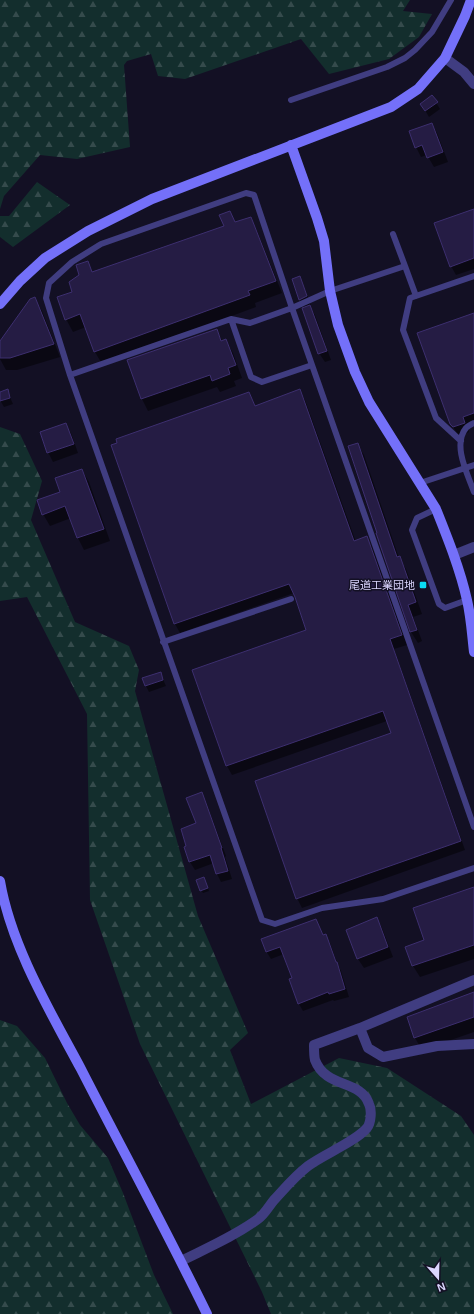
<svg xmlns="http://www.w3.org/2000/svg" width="474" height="1314" font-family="Helvetica,'Noto Sans JP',sans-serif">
<defs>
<pattern id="forest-firs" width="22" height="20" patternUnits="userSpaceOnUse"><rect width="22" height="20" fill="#132e2d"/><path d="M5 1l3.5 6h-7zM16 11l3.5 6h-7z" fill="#354b4c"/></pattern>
</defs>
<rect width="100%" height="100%" fill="#131024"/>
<path fill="url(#forest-firs)" d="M 0,0 L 410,0 L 403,11 L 432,14 L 419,37 L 389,59 L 329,74 L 301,39 L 185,79 L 158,76 L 151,54 L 127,61 L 124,65 L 130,147 L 77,159 L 40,155 L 4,196 L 0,209 Z
M 37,182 L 70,205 L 13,247 L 0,237 L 0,216 L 9,216 Z
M 0,427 L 20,434 L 42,481 L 31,520 L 75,622 L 129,646 L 139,670 L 135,691 L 198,916 L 248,1033 L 230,1050 L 251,1104 L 339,1058 L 387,1068 L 461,1116 L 474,1135 L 474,1314 L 271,1314 L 262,1292 L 140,1044 L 90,900 L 87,714 L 27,597 L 0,601 Z
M 0,1020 L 17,1026 L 45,1058 L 67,1103 L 80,1125 L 108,1158 L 123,1193 L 154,1275 L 173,1314 L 0,1314 Z"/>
<path fill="#0007" d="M 432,96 L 440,109 L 429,117 L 425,110 Z
M 432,124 L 437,133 L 448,162 L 434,167 L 427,155 L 421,157 L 416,147 Z
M 474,210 L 474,269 L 456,275 L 451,266 Z
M 229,212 L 235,222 L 250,218 L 257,231 L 282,293 L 255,303 L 256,307 L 102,364 L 95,352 L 86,327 L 73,332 L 66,319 L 80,276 L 87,262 L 93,273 L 225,226 Z
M 299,278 L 304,287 L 311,306 L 310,307 L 315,315 L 331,360 L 325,362 L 319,353 L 305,308 L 300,300 Z
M 35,299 L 42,311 L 60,357 L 17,370 L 6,370 L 0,359 L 0,343 Z
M 474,314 L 474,424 L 467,426 L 469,432 L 459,436 L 451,424 Z
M 216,330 L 223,342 L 226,341 L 233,353 L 242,378 L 234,381 L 236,386 L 220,392 L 217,387 L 148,411 L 142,399 Z
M 299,390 L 305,400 L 356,542 L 367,538 L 372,547 L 407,645 L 394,649 L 465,850 L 302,908 L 297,898 L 392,734 L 387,721 L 232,775 L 227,766 L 307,631 L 294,593 L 180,633 L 175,624 L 112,445 L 249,393 L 256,407 Z
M 7,391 L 13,404 L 4,407 L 0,400 L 0,393 Z
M 65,424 L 71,433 L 78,453 L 53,462 L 48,452 Z
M 357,444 L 364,455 L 399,558 L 406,569 L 422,614 L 413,617 L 422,641 L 418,643 L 411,632 L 377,534 L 379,533 Z
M 82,470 L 89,482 L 110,541 L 84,550 L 78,538 L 71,518 L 50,526 L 43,514 Z
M 160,673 L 166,686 L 149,692 L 146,686 Z
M 202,793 L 206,802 L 226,856 L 225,857 L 232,879 L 221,882 L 217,874 L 214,863 L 195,870 L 190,862 L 185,847 L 188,846 L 197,824 Z
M 205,881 L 209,891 L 203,893 L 201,890 Z
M 474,888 L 474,959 L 420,977 L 413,966 L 425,941 Z
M 377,918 L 382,928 L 393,957 L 364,968 L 358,959 L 347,930 Z
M 316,921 L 324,936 L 325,936 L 330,943 L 337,963 L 341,971 L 349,997 L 334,1001 L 333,1000 L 303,1011 L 299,1004 L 293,978 L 284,954 L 271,959 L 266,951 Z
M 474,993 L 474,1032 L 422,1050 L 415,1038 Z"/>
<path fill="#251c44" stroke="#3d2f6f" d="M 432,95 L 438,102 L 425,111 L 420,104 Z
M 432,123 L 443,152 L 427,158 L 422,145 L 415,148 L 409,131 Z
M 474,209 L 474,258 L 450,267 L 434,223 Z
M 230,211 L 235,222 L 251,217 L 276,281 L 248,291 L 250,295 L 94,352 L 80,314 L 65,320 L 57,297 L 72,292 L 69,282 L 79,275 L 76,265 L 88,261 L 92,272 L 224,226 L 219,215 Z
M 300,276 L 307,296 L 299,300 L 292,279 Z
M 35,297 L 54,344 L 10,358 L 0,358 L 0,341 L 30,299 Z
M 310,305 L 327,351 L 318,354 L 302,308 Z
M 474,313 L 474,413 L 463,417 L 465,423 L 453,427 L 450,424 L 417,333 Z
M 217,329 L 221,341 L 226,339 L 236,365 L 228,368 L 230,374 L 212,381 L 210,375 L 141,399 L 127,360 Z
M 8,389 L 10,398 L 0,401 L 0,392 Z
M 300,389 L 354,541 L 367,536 L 402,635 L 390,639 L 461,841 L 296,899 L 255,781 L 391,733 L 383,711 L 226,766 L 192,670 L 306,630 L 295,597 L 289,584 L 174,624 L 111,445 L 117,443 L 116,439 L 249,392 L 255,406 Z
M 66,423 L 74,444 L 47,453 L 40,432 Z
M 358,443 L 397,557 L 400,556 L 416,602 L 408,605 L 417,630 L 410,632 L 376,533 L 377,533 L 348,446 Z
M 82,469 L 104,529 L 77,538 L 65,506 L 42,515 L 37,500 L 60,492 L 55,478 Z
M 161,672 L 163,680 L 145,686 L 142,678 Z
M 202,792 L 222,848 L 221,848 L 228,871 L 216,874 L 210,855 L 189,862 L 184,847 L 186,846 L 181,829 L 196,823 L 186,798 Z
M 204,877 L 208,888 L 200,891 L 196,880 Z
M 474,887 L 474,945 L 412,966 L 405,947 L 424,940 L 413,908 Z
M 377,917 L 388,947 L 357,959 L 346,930 Z
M 316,919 L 323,935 L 326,934 L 336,962 L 337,962 L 345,989 L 329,994 L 328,992 L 298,1004 L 289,979 L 292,978 L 280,947 L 266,952 L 261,939 Z
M 474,992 L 474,1017 L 414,1038 L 407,1017 Z"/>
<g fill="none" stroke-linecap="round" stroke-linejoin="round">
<path stroke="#403d81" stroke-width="6" d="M 291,100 L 387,67 L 405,58 L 415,50 L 432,32 L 451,0
M 393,234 L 405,266
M 416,296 L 405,266 L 330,291 L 292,308 L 250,323 L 231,319 L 70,375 L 262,920 L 275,924 L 322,908 L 383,899 L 474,868
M 231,319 L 251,377 L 262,382 L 312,365
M 70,375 L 46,298 L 49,283 L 72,262 L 101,244 L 246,193 L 254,195 L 292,308 L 474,827
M 474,423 C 472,424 468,426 466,428 C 452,445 468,475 474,492
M 461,441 L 436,418 L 403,330 L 410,298 L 474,276
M 420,483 L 474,465
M 436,509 L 417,518 L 412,530 L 439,604 L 445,608 L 467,600
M 163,642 L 291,599"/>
<path stroke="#403d81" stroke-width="10" d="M 445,58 L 464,72 L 474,84
M 454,555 L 474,547
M 360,1028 L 368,1048 L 383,1057 L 437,1046 L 474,1044
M 181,1261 C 207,1248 235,1236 258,1219 C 265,1214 269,1206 274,1200 C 285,1188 295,1176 308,1166 C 324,1154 355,1142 367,1128 C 371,1123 372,1110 369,1104 C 360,1079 326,1089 315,1060 C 314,1056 314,1049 314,1045 L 360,1028 L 474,980"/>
<path stroke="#7470f9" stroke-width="10" d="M 291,145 L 317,218 L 324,241 L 330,291 L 338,325 L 355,372 L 369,402 L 436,509 C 448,539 460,569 467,600 C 471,617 472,635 474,652
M 0,304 L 20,281 L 45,258 L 88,231 L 152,199 L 391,107 L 418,89 L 445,58 L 465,16 L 471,0
M 0,881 C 11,946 50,1011 81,1069 C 123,1151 167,1232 207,1314"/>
</g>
<rect fill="#0adbf4" stroke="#131024" stroke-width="1.5" x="419" y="581" width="8" height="8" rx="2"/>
<g text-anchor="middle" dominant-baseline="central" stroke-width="3" stroke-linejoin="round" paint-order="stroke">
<g font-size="11" fill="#dad5fd" stroke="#131024" text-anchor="end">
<text x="415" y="585">尾道工業団地</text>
</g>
</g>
<g transform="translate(438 1278) rotate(160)" stroke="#131024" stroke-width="3" paint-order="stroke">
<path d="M0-3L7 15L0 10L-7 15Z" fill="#dad5fd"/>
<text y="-6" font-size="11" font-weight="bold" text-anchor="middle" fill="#dad5fd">N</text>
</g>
</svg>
